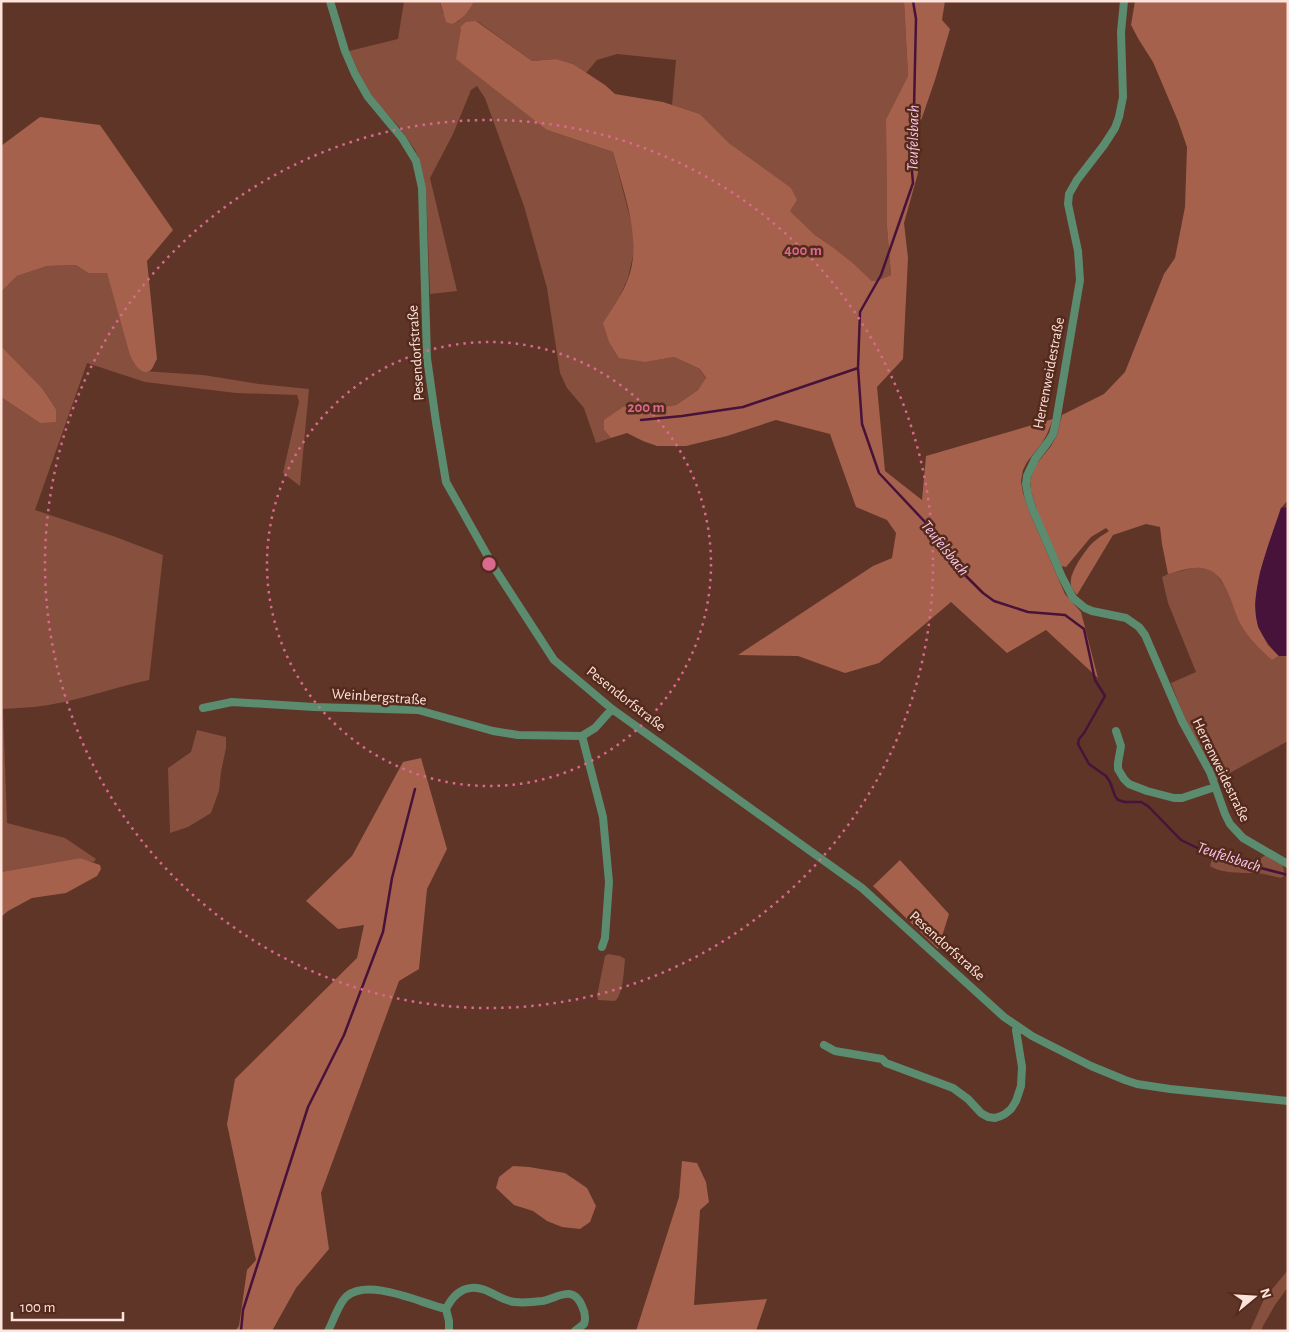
<svg xmlns="http://www.w3.org/2000/svg" width="1289" height="1332" font-family="'Alegreya Sans',sans-serif">
<rect width="100%" height="100%" fill="#5f3527"/>
<path fill="#874f3d" d="M 404,1 L 440,1 L 443,13 L 458,22 L 470,9 L 474,1 L 904,1 L 908,76 L 886,119 L 887,227 L 891,275 L 876,281 L 872,281 L 853,263 L 834,248 L 815,235 L 790,211 L 730,144 L 700,114 L 672,105 L 676,60 L 617,54 L 597,60 L 586,73 L 573,64 L 556,59 L 532,61 L 477,21 L 460,27 L 547,130 L 613,152 L 633,229 L 634,251 L 628,278 L 619,298 L 646,362 L 674,357 L 700,369 L 706,379 L 698,390 L 676,405 L 655,408 L 639,402 L 604,430 L 611,438 L 596,443 L 584,408 L 567,388 L 560,373 L 547,288 L 524,206 L 485,98 L 477,86 L 471,90 L 453,134 L 430,178 L 457,291 L 430,294 L 426,189 L 420,162 L 415,150 L 400,128 L 372,97 L 359,73 L 349,51 L 398,39 Z
M 76,265 L 88,273 L 107,272 L 119,313 L 143,371 L 203,375 L 259,384 L 309,389 L 300,486 L 283,473 L 299,402 L 297,395 L 236,393 L 145,382 L 87,363 L 35,510 L 113,536 L 163,555 L 149,680 C 111,688 73,703 34,707 C 24,708 13,708 3,709 L 7,823 L 65,838 L 96,859 L 94,862 L 87,861 L 80,858 L 1,872 L 1,397 L 40,423 L 56,409 L 42,388 L 1,346 L 1,292 L 17,276 L 47,266 Z
M 1197,567 L 1208,569 L 1216,574 L 1226,588 L 1241,625 L 1272,660 L 1279,656 L 1288,656 L 1288,741 L 1217,780 L 1212,766 L 1185,719 L 1171,683 L 1196,672 L 1168,603 L 1162,577 L 1168,574 Z
M 197,730 L 226,737 L 226,748 L 221,772 L 219,791 L 211,813 L 188,827 L 170,833 L 168,768 L 191,752 Z
M 1265,855 C 1276,856 1286,864 1284,876 L 1281,878 C 1272,876 1262,873 1253,873 C 1242,873 1219,873 1210,866 L 1212,859 C 1218,858 1226,855 1232,857 C 1250,861 1247,870 1265,855 Z
M 608,954 L 620,956 L 625,959 C 624,970 623,995 615,1001 L 598,1000 L 597,996 L 605,956 Z
M 1288,1270 L 1288,1287 L 1275,1305 L 1263,1326 L 1261,1331 L 1250,1331 L 1264,1299 Z"/>
<path fill="#a5614c" d="M 440,1 L 474,1 C 470,11 462,20 452,24 L 446,22 Z
M 904,1 L 945,1 L 942,20 L 950,29 L 935,80 L 916,135 L 918,173 L 904,223 L 908,258 L 903,359 L 877,387 L 885,471 L 922,500 L 926,456 L 1053,419 L 1047,434 L 1042,443 L 1027,462 L 1023,470 L 1021,481 L 1023,493 L 1029,511 L 1065,594 L 1081,612 L 1098,678 L 1046,630 L 1007,653 L 951,602 L 879,663 L 845,673 L 798,656 L 738,655 L 873,566 L 892,558 L 896,533 L 887,520 L 856,507 L 830,434 L 776,420 L 727,436 L 686,446 L 657,446 L 643,441 L 627,433 L 611,438 L 604,430 L 604,420 L 623,407 L 639,402 L 655,408 L 676,405 L 698,390 L 706,378 L 700,369 L 674,357 L 646,362 L 619,358 L 609,342 L 603,323 C 612,309 622,295 628,279 C 643,240 623,191 613,152 L 547,130 L 456,59 L 461,29 L 460,27 L 466,22 L 476,21 L 532,61 L 556,59 L 573,64 L 605,85 L 615,94 L 663,102 L 700,114 L 730,144 L 791,188 L 797,200 L 790,211 L 815,235 L 834,248 L 853,263 L 872,281 L 876,281 L 891,275 L 887,227 L 886,119 L 908,76 Z
M 1135,1 L 1288,1 L 1288,500 L 1281,508 L 1260,572 L 1255,604 L 1258,627 L 1268,645 L 1279,656 L 1272,660 C 1261,650 1249,639 1241,625 C 1232,609 1227,574 1206,569 C 1194,565 1180,571 1168,574 L 1162,544 L 1160,527 L 1146,524 L 1113,535 L 1077,595 C 1073,590 1070,586 1071,580 C 1071,571 1088,545 1096,540 C 1100,536 1105,534 1109,531 L 1106,528 L 1091,537 L 1066,567 L 1061,566 L 1039,517 L 1031,491 L 1030,481 L 1034,467 L 1051,446 L 1057,435 L 1062,415 L 1104,394 L 1125,372 L 1164,274 L 1175,258 L 1185,207 L 1187,147 L 1178,121 L 1153,62 L 1139,40 L 1131,25 Z
M 40,117 L 100,125 L 173,230 L 147,261 L 157,359 C 155,362 153,368 151,370 C 141,378 133,361 130,355 L 107,273 L 88,273 L 76,265 L 47,266 L 17,276 L 1,292 L 1,146 Z
M 1,346 L 42,388 L 56,409 L 56,422 L 40,423 L 1,397 Z
M 421,758 L 447,849 L 427,889 L 419,969 L 399,981 L 321,1193 L 329,1249 L 296,1288 L 272,1331 L 235,1331 L 239,1326 L 247,1270 L 256,1260 L 227,1124 L 235,1079 L 357,958 L 364,925 L 338,929 L 306,901 L 352,856 L 403,762 Z
M 80,858 L 100,865 L 101,869 L 97,876 L 66,893 L 32,898 L 8,911 L 1,917 L 1,872 Z
M 900,860 L 949,914 L 938,949 L 873,886 Z
M 682,1161 L 697,1163 L 706,1182 L 709,1202 L 700,1210 L 694,1305 L 767,1299 L 756,1331 L 636,1331 L 679,1197 Z
M 513,1166 L 529,1167 L 565,1173 L 587,1188 L 596,1206 L 590,1222 L 580,1229 L 562,1227 L 547,1221 L 533,1211 L 514,1205 L 496,1188 L 499,1177 Z"/>
<path fill="#47133b" d="M 1288,507 L 1288,656 L 1279,656 C 1271,648 1264,639 1259,628 C 1246,597 1271,539 1281,508 Z"/>
<g fill="none" stroke-linecap="round" stroke-linejoin="round">
<path stroke="#47133b" stroke-width="2.5" d="M 913,1 L 916,19 L 914,108 L 910,150 L 913,183 L 881,275 L 860,312 L 858,368 L 862,424 L 879,473 L 941,539 L 956,566 L 983,593 L 994,601 L 1028,612 L 1065,615 L 1084,629 L 1095,680 L 1105,696 L 1084,733 L 1079,739 L 1078,744 L 1089,764 L 1106,776 L 1110,782 L 1115,796 L 1118,800 L 1125,802 L 1141,802 L 1148,806 L 1181,840 L 1214,856 L 1288,875
M 641,420 L 682,416 L 743,407 L 858,368
M 241,1331 L 243,1310 L 308,1107 L 344,1035 L 383,932 L 392,878 L 415,789"/>
<path stroke="#5b8c70" stroke-width="8" d="M 330,1 L 345,51 L 355,74 L 368,97 L 402,138 L 416,161 L 422,188 L 427,358 L 436,422 L 446,482 L 495,569 L 554,660 L 612,709 L 862,888 L 1004,1017 L 1032,1036 L 1091,1066 L 1125,1080 L 1137,1084 L 1170,1089 L 1288,1101
M 1124,1 L 1121,32 L 1123,97 L 1119,117 L 1115,128 L 1104,145 L 1077,180 L 1069,194 L 1068,204 L 1078,251 L 1080,280 L 1056,422 L 1053,434 L 1048,442 L 1035,459 L 1027,476 L 1026,484 L 1028,495 L 1032,508 L 1062,577 L 1073,598 L 1085,608 L 1092,611 L 1126,618 L 1139,627 L 1145,635 L 1182,721 L 1210,772 L 1225,814 L 1230,824 L 1243,838 L 1288,864
M 203,708 L 232,702 L 314,707 L 418,710 L 493,731 L 518,735 L 582,736 L 595,728 L 612,709
M 1116,731 L 1121,746 L 1118,763 L 1118,769 L 1124,779 L 1129,784 L 1147,791 L 1174,798 L 1182,798 L 1215,787
M 582,736 L 603,817 L 609,882 L 605,938 L 602,947
M 824,1045 L 835,1051 L 882,1059 L 886,1063 L 953,1088 L 968,1099 L 981,1113 L 988,1117 L 995,1118 L 1001,1116 L 1005,1114 L 1011,1109 L 1016,1101 L 1021,1086 L 1022,1067 L 1016,1030 L 1018,1027
M 446,1309 C 451,1299 459,1289 471,1288 C 487,1286 500,1301 515,1302 C 524,1303 534,1302 542,1301 C 558,1298 573,1284 582,1306 C 585,1312 586,1318 584,1324 L 575,1331
M 328,1331 C 333,1322 339,1302 347,1296 C 370,1278 420,1303 446,1309 L 449,1321 L 449,1331"/>
</g>
<g fill="none" stroke="#da698e" stroke-width="2.5" stroke-dasharray="2.5 5">
<circle cx="489" cy="564" r="222"/>
<circle cx="489" cy="564" r="444"/>
</g>
<g text-anchor="middle" dominant-baseline="central" stroke-width="5" stroke-linejoin="round" paint-order="stroke">
<g font-size="15" fill="#fee3da" stroke="#542a1d">
<text transform="translate(416 353) rotate(-94)">Pesendorfstraße</text>
<text transform="translate(1049 373) rotate(-79)">Herrenweidestraße</text>
<text transform="translate(379 697) rotate(4)">Weinbergstraße</text>
<text transform="translate(626 699) rotate(38)">Pesendorfstraße</text>
<text transform="translate(1221 770) rotate(64)">Herrenweidestraße</text>
<text transform="translate(947 946) rotate(42)">Pesendorfstraße</text>
</g>
<g font-size="16" font-style="italic" fill="#fac6e9" stroke="#542a1d">
<text transform="translate(913 138) rotate(-89)">Teufelsbach</text>
<text transform="translate(945 548) rotate(51)">Teufelsbach</text>
<text transform="translate(1229 857) rotate(18)">Teufelsbach</text>
</g>
</g>
<circle cx="489" cy="564" r="8" fill="#da698e" stroke="#542a1d" stroke-width="2.5"/>
<g font-size="15" text-anchor="middle" font-weight="bold" fill="#da698e" stroke="#542a1d" stroke-width="5" stroke-linejoin="round" paint-order="stroke">
<text x="803" y="255">400 m</text>
<text x="646" y="412">200 m</text>
</g>
<rect width="1289" height="1332" fill="none" stroke="#fee3da" stroke-width="5"/>
<g transform="translate(1254 1297) rotate(72)" stroke="#542a1d" stroke-width="4" paint-order="stroke">
<path d="M0-4L9 19L0 12L-9 19Z" fill="#fee3da"/>
<text y="-8" font-size="14" font-weight="bold" text-anchor="middle" fill="#fee3da">N</text>
</g>
<path d="M12 1312v8h111v-8" fill="none" stroke="#fee3da" stroke-width="2.5"/>
<text x="20" y="1312" font-size="15" fill="#fee3da" stroke="#542a1d" stroke-width="4" paint-order="stroke">100 m</text>
</svg>
